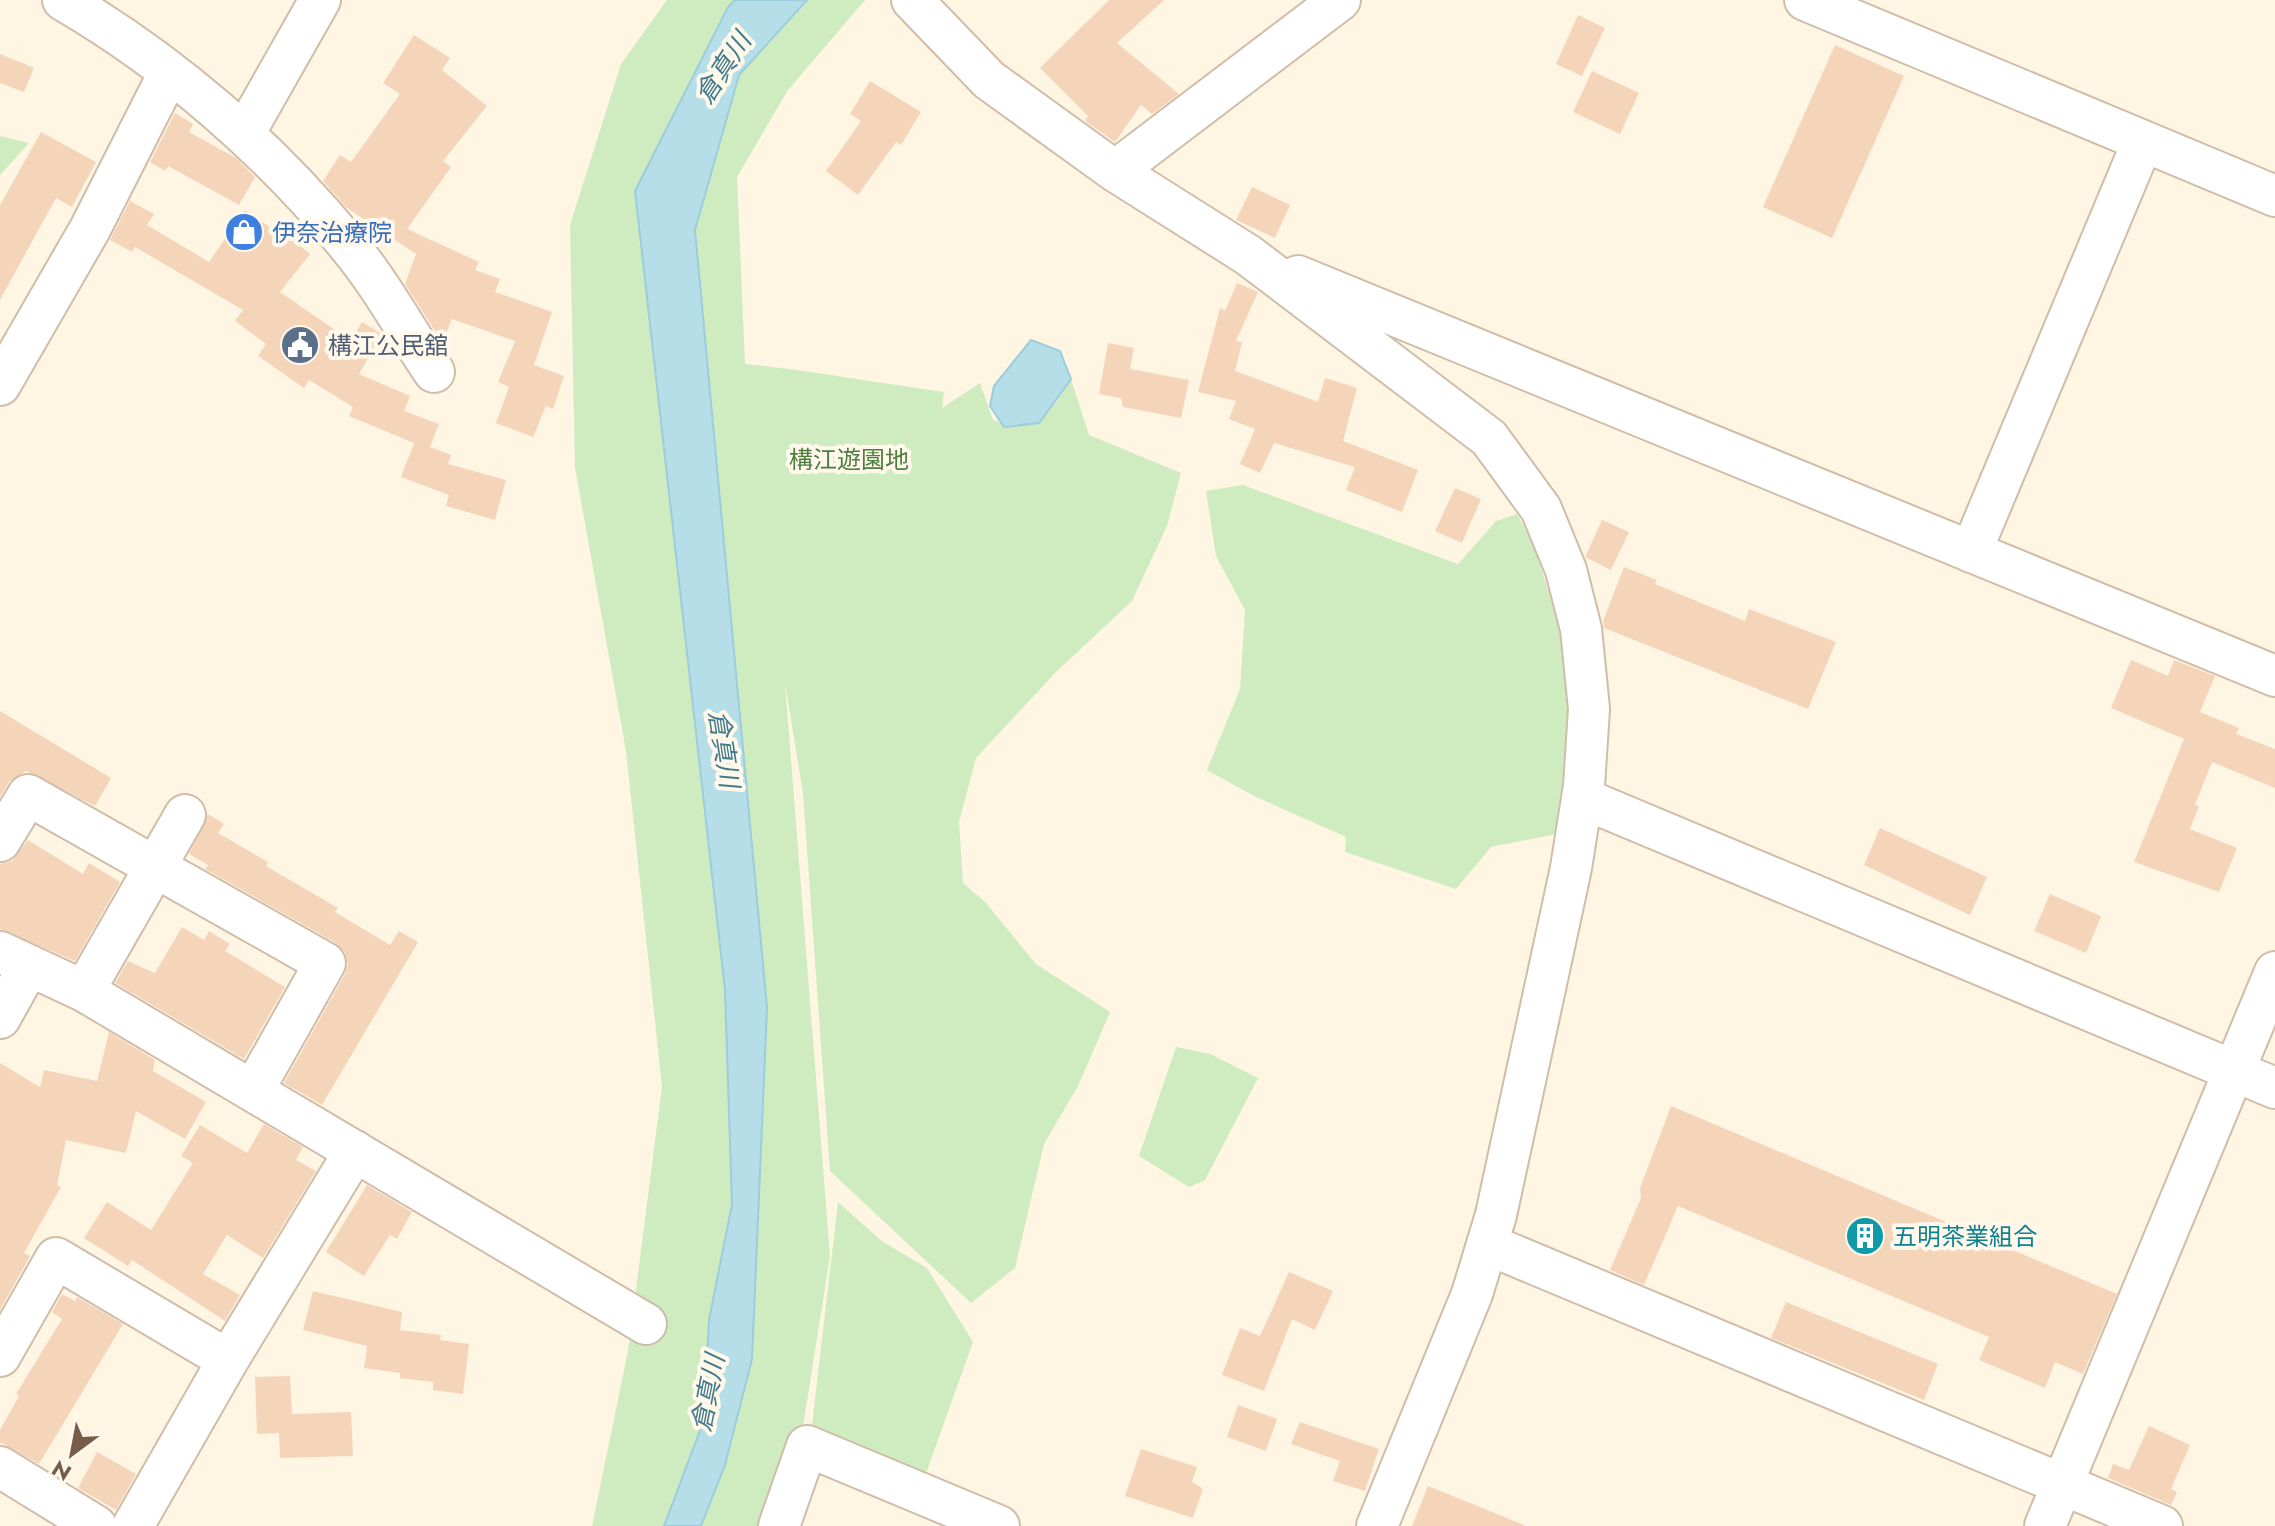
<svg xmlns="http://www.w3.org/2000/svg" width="2275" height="1526" font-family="Jost,'Noto Sans JP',sans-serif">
<rect width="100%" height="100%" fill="#fef5e3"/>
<path fill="#cfecc1" d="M 667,0 L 865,0 L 788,90 L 737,177 L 745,364 C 813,371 878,383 944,392 L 942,408 L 980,383 L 993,420 L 1010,426 L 1042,420 L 1071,379 L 1089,435 L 1181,473 L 1167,526 L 1132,601 L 1056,672 L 976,758 L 959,822 L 963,883 L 985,902 L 1036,964 L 1110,1012 L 1078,1086 L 1044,1144 L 1015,1268 L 971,1303 L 830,1171 L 803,793 L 785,683 L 830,1256 L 794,1483 L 769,1526 L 592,1526 L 628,1351 L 662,1087 L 626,751 L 575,468 L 570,225 L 621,64 Z
M 0,136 L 29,143 L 0,175 Z
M 1243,485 L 1458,564 L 1496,521 L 1517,514 L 1533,543 L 1569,654 L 1572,831 L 1491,847 L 1456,889 L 1345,852 L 1346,837 L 1254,796 L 1207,770 L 1240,689 L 1245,610 L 1216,556 L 1206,491 Z
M 1176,1047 L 1210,1054 L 1258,1078 L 1205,1180 L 1189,1187 L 1139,1156 Z
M 838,1202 L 882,1241 L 927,1268 L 973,1342 L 924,1479 L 811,1434 Z"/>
<path fill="#b6dee8" stroke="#9ccddb" stroke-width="2" d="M 735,0 L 807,0 L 739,75 L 695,230 L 767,1008 L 752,1359 L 725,1465 L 701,1526 L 664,1526 L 704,1420 L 709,1320 L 732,1204 L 725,990 L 635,191 L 728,7 Z
M 1031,340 L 1060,351 L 1071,379 L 1039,423 L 1004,427 L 990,406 L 994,386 Z"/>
<path fill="#f5d5b9" d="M 1109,0 L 1164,0 L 1117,43 L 1179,94 L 1152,114 L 1141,105 L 1115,142 L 1085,121 L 1088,116 L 1040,68 Z
M 1578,15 L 1605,28 L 1582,76 L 1556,64 Z
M 414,35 L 450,58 L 442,70 L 487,106 L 443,161 L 451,167 L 407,229 L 479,262 L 475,270 L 500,279 L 495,292 L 552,312 L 534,365 L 564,376 L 553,409 L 546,406 L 533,437 L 496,423 L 509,387 L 498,382 L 515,341 L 452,319 L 445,336 L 435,331 L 405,284 L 416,254 L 347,208 L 323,181 L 340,155 L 351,162 L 400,94 L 383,83 Z
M 1835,45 L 1904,76 L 1832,238 L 1763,207 Z
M 0,54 L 34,68 L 24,92 L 0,83 Z
M 1592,71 L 1639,93 L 1620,134 L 1573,112 Z
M 870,81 L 921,112 L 901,145 L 896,142 L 858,195 L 826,171 L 861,121 L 850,114 Z
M 175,113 L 193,124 L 189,132 L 236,158 L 255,177 L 239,205 L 168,166 L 165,171 L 150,162 Z
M 41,132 L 96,162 L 72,207 L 56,198 L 0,300 L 0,205 Z
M 1252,187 L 1290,205 L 1275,238 L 1236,220 Z
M 130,201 L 154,214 L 147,225 L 209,262 L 245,210 L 281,235 L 284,233 L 310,254 L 280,292 L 351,341 L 362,322 L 382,334 L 359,374 L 410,396 L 404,411 L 439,424 L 430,447 L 451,455 L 448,464 L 506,480 L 495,520 L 446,506 L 449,495 L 401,477 L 414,443 L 349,416 L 353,407 L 309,380 L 304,388 L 258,356 L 266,344 L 235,321 L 243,310 L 135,247 L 132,252 L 110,240 Z
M 1237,283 L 1258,292 L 1236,341 L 1242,342 L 1235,371 L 1318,402 L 1325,378 L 1357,388 L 1343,441 L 1418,470 L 1402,512 L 1346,490 L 1355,467 L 1274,443 L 1260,473 L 1240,464 L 1255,429 L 1229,419 L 1236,401 L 1198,392 L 1220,308 L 1225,311 Z
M 1108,343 L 1134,348 L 1130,369 L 1189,380 L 1181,418 L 1123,407 L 1121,398 L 1099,394 Z
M 1455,488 L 1481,499 L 1462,543 L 1435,531 Z
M 1602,520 L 1629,532 L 1611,570 L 1585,557 Z
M 1624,567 L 1657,580 L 1655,584 L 1745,621 L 1749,609 L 1836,642 L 1808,709 L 1604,628 L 1603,621 Z
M 2131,660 L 2168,676 L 2174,660 L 2215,676 L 2200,712 L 2239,728 L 2236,734 L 2275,749 L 2275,788 L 2212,762 L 2195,805 L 2199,806 L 2190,829 L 2237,848 L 2219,892 L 2134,862 L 2184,739 L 2111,708 Z
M 0,711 L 111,778 L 95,806 L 26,771 L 9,782 L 0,797 Z
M 208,814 L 224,824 L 218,833 L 268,862 L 266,866 L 338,908 L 335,912 L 390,945 L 399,931 L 418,942 L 322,1105 L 284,1083 L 345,974 L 348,964 L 345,952 L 336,943 L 205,869 L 208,865 L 189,854 Z
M 1880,828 L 1987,877 L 1970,915 L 1864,865 Z
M 28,840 L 83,874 L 89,863 L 120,882 L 75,961 L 0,929 L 0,864 L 12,861 Z
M 2050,894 L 2101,916 L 2086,953 L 2034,931 Z
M 182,927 L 204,940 L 209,931 L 230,944 L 225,951 L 285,987 L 244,1059 L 115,983 L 128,961 L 155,973 Z
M 109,1032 L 155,1060 L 153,1071 L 206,1102 L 185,1139 L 136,1111 L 126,1153 L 66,1140 L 57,1185 L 61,1187 L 24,1253 L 30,1256 L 0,1310 L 0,1063 L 40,1087 L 44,1070 L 97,1081 Z
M 1671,1106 L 2117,1294 L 2083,1374 L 2055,1362 L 2045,1388 L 1979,1360 L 1989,1337 L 1678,1206 L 1644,1285 L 1610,1270 L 1641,1198 L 1640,1188 Z
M 264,1124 L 303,1147 L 296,1160 L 316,1171 L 263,1258 L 227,1235 L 203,1274 L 240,1295 L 225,1321 L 132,1260 L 128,1266 L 84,1238 L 107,1202 L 151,1230 L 193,1163 L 181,1156 L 200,1125 L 247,1153 Z
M 367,1185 L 412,1212 L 397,1239 L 390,1235 L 364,1276 L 326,1252 Z
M 1289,1272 L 1333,1291 L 1315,1330 L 1292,1319 L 1264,1391 L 1222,1375 L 1240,1328 L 1260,1336 Z
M 313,1291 L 402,1312 L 400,1330 L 441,1335 L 440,1340 L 469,1344 L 463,1394 L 433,1390 L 433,1382 L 400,1378 L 400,1373 L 364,1368 L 367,1346 L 303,1330 Z
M 62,1294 L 75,1301 L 77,1297 L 123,1324 L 39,1464 L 0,1442 L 0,1430 L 19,1396 L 16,1394 L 62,1319 L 52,1312 Z
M 1786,1302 L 1938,1364 L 1924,1400 L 1771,1338 Z
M 290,1376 L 292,1414 L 351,1412 L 353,1456 L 280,1458 L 279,1433 L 257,1434 L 255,1377 Z
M 1238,1405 L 1277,1419 L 1266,1451 L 1227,1437 Z
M 1300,1422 L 1379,1449 L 1365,1491 L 1333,1481 L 1340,1461 L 1291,1444 Z
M 2149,1426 L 2190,1445 L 2171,1489 L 2177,1492 L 2171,1505 L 2108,1478 L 2113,1464 L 2129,1470 Z
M 1141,1449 L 1197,1467 L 1192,1482 L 1203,1489 L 1193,1518 L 1125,1496 Z
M 97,1452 L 136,1474 L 116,1510 L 78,1488 Z
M 1428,1486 L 1524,1525 L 1524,1526 L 1412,1526 Z"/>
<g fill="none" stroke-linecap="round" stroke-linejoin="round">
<defs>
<path id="minor" d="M 63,0 C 171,63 270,149 349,246 C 381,284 406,331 434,372
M 912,0 L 989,80 L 1115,171 L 1248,255 L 1489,438 L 1541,509 L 1566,570 L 1581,629 L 1589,709 L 1584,786 L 1571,868 L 1496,1215 L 1472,1294 L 1377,1526
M 1805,0 L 2275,196
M 244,134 L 320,0
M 1115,171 L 1340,0
M 1298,276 L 2275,676
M 0,385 L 90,229 L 169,73
M 1971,552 L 2143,141
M 1582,798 L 2275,1088
M 0,841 L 28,795 L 325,963 L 253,1091
M 0,952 L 84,991 L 646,1324
M 84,991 L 185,815
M 0,1018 L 29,966
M 1487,1244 L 2162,1526
M 0,1356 L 56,1258 L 228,1360
M 0,1467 L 96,1526
M 133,1526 L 228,1360 L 355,1151
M 779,1526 L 807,1446 L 999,1526
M 2045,1526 L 2275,972"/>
</defs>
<use href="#minor" stroke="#d0bda9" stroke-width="44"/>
<use href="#minor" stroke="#fff" stroke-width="40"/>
</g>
<defs>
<symbol id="shop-disc" viewBox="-11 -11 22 22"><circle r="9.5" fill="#3f7fe0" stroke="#fff8eb"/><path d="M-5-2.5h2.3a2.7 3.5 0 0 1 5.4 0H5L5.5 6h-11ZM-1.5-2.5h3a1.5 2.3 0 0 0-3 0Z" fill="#fff"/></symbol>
<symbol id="civic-disc" viewBox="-11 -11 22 22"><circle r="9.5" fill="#5c6f8a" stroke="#fff8eb"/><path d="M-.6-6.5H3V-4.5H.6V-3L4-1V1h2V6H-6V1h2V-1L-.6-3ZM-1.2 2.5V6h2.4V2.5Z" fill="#fff"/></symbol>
<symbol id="building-disc" viewBox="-11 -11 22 22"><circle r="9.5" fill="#0f9aa8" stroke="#fff8eb"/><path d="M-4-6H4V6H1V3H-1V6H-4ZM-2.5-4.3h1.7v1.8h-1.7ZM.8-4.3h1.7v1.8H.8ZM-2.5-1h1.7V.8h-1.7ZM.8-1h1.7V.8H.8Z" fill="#fff"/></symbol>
</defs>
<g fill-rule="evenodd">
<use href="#shop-disc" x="222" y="210" width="44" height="44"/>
<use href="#civic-disc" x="278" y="323" width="44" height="44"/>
<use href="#building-disc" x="1843" y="1214" width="44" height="44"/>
</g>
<g text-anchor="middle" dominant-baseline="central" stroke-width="8" stroke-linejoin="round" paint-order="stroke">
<g font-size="24" fill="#366cbe" stroke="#fff8eb" text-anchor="start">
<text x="272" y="232">伊奈治療院</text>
</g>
<g font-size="24" fill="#4e5e75" stroke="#fff8eb" text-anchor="start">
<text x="328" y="345">構江公民舘</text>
</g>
<g font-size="24" fill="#4d7e3f" stroke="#fff8eb">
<text x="849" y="459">構江遊園地</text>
</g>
<g font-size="24" fill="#0d838f" stroke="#fff8eb" text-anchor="start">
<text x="1893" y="1236">五明茶業組合</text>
</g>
<g font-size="26" font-style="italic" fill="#407a8c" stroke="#fff8eb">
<text transform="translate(723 68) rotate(-57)">倉真川</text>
<text transform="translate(724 749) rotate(81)">倉真川</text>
<text transform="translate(708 1393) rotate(-79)">倉真川</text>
</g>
</g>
<g transform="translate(72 1454) rotate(212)" stroke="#fff8eb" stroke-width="6" paint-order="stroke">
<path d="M0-6L14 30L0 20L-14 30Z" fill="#775c47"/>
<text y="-12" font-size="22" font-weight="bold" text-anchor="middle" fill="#775c47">N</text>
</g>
</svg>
